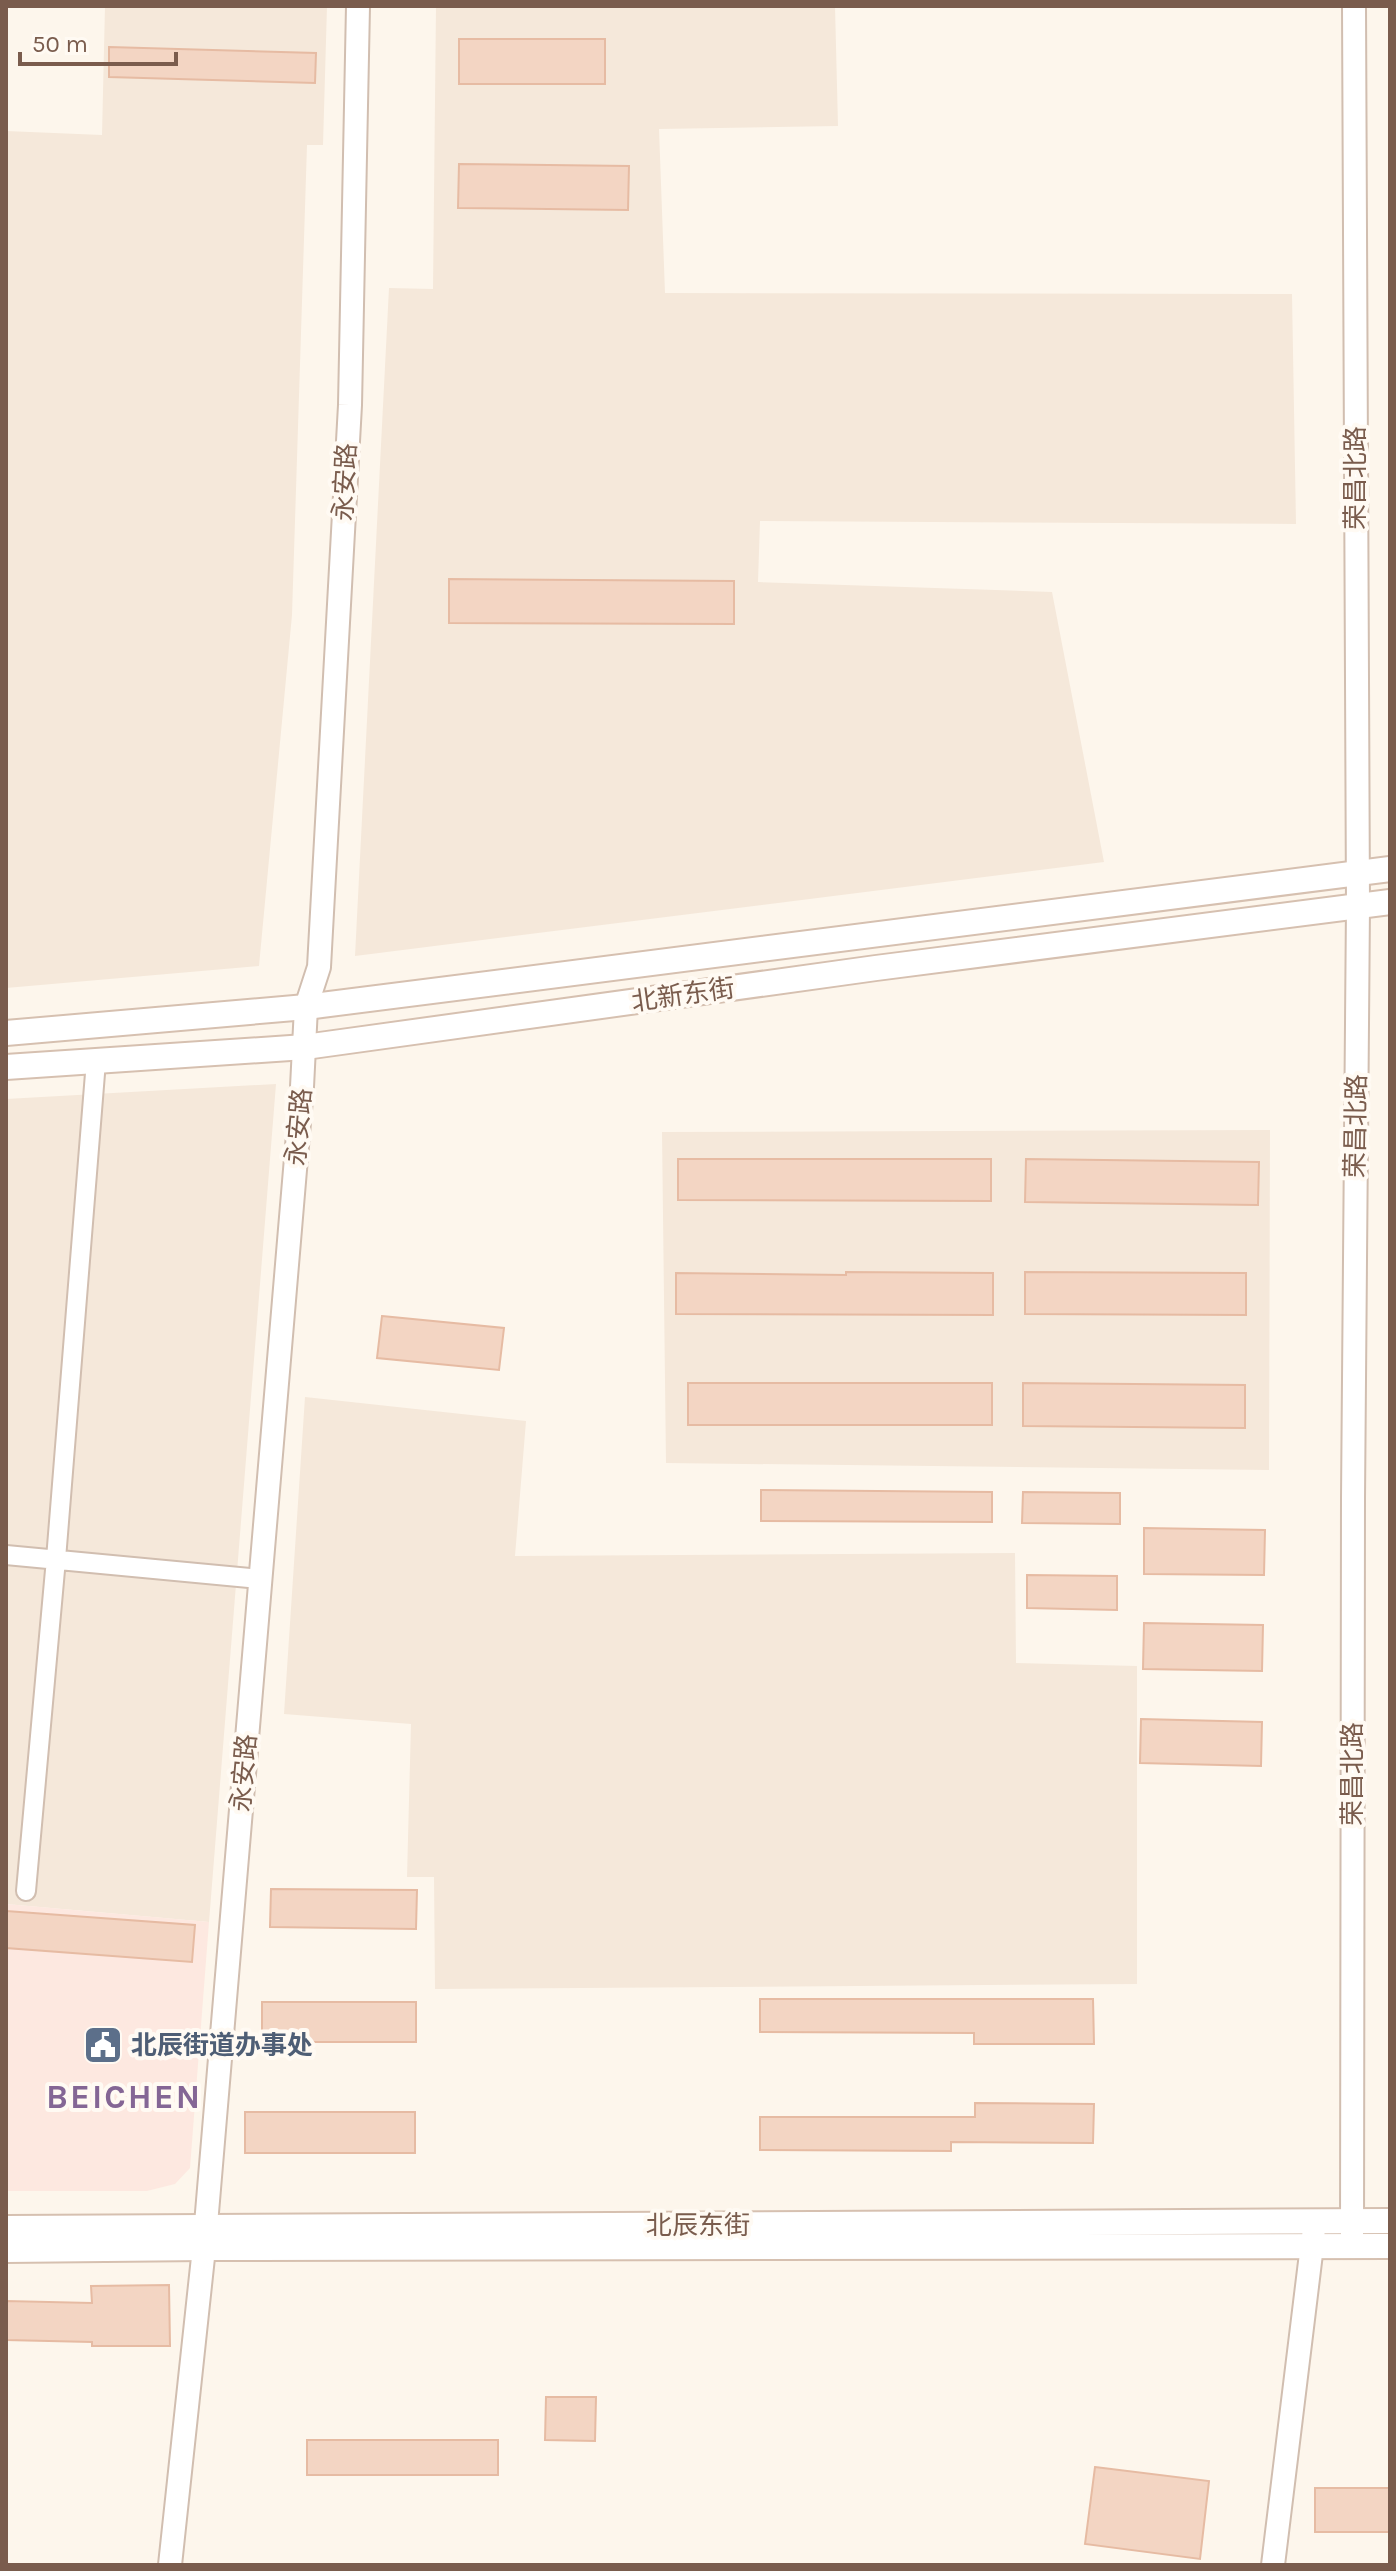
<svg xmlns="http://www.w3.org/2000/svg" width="1396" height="2571" font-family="Karla,'Noto Sans SC',sans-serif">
<rect width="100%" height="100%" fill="#fdf6ec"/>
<path fill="#f5e8da" d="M 105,6 L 327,6 L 323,145 L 307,145 L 292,615 L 259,966 L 6,988 L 6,131 L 102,135 Z
M 436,6 L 835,6 L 838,126 L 659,129 L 665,293 L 1292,294 L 1296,524 L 760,521 L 758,582 L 1052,592 L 1104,862 L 355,956 L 389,288 L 433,289 Z
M 276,1084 L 209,1922 L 6,1904 L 6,1099 Z
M 1270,1130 L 1269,1470 L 666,1463 L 662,1132 Z
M 305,1397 L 526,1421 L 515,1556 L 1015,1553 L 1016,1663 L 1137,1666 L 1137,1984 L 435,1989 L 434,1877 L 407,1877 L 411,1724 L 284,1714 Z"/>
<path fill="#fde8e0" d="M 6,1904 L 209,1922 L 190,2168 L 175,2184 L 147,2191 L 6,2191 Z"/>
<path fill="#f3d5c3" stroke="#e6bba3" stroke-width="2" d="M 459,39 L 605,39 L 605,84 L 459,84 Z
M 109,47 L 316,53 L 315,83 L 109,77 Z
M 459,164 L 629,166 L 628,210 L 458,208 Z
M 449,579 L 734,581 L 734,624 L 449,623 Z
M 678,1159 L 991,1159 L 991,1201 L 678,1200 Z
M 1026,1159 L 1259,1162 L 1258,1205 L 1025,1202 Z
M 846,1272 L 993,1273 L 993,1315 L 676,1314 L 676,1273 L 846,1275 Z
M 1025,1272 L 1246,1273 L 1246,1315 L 1025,1314 Z
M 382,1316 L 504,1328 L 499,1370 L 377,1358 Z
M 688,1383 L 992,1383 L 992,1425 L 688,1425 Z
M 1023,1383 L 1245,1385 L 1245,1428 L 1023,1426 Z
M 761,1490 L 992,1492 L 992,1522 L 761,1521 Z
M 1023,1492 L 1120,1493 L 1120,1524 L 1022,1523 Z
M 1144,1528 L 1265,1530 L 1264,1575 L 1144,1574 Z
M 1027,1575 L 1117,1576 L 1117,1610 L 1027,1608 Z
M 1144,1623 L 1263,1625 L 1262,1671 L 1143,1669 Z
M 1141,1719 L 1262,1722 L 1261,1766 L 1140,1763 Z
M 271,1889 L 417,1890 L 416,1929 L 270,1927 Z
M 6,1911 L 195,1925 L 192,1962 L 6,1948 Z
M 760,1999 L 1093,1999 L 1094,2044 L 974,2044 L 974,2033 L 760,2032 Z
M 262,2002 L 416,2002 L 416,2042 L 262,2042 Z
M 975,2103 L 1094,2104 L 1093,2143 L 951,2142 L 951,2151 L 760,2150 L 760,2117 L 975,2117 Z
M 245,2112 L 415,2112 L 415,2153 L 245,2153 Z
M 169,2285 L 170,2346 L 92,2346 L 92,2342 L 6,2340 L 6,2301 L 92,2303 L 91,2286 Z
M 546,2397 L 596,2397 L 595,2441 L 545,2440 Z
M 307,2440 L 498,2440 L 498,2475 L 307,2475 Z
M 1095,2467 L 1209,2481 L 1200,2559 L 1085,2544 Z
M 1315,2488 L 1390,2488 L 1390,2532 L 1315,2532 Z"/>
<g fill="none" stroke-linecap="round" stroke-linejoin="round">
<defs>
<path id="minor" d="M 6,1555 L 260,1579
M 26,1891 L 56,1559 L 96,1061"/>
<path id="tertiary" d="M 1352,2247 L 1353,1498 L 1358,905 L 1354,6
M 170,2565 L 204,2248 L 302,1087 L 306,1007 L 319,967 L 350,405 L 358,6
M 1273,2565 L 1314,2229"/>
<path id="secondary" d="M 6,1033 L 306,1007 L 1390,869
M 6,1067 L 305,1047 L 876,968 L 1390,902
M 6,2228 L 1390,2221
M 6,2250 L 204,2248 L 1390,2246"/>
</defs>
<use href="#minor" stroke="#d1beb0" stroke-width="22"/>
<use href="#tertiary" stroke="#d1beb0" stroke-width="26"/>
<use href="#secondary" stroke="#d6c0b0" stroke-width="28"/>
<use href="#minor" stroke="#fff" stroke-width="18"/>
<use href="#tertiary" stroke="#fff" stroke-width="22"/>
<use href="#secondary" stroke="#fff" stroke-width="24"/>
</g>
<defs>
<symbol id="civic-square" viewBox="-11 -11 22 22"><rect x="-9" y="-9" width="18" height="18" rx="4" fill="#5c6f8a" stroke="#fffaf3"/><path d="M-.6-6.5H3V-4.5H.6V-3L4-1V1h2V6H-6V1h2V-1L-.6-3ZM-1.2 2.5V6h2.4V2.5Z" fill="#fff"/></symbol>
</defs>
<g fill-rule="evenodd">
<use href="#civic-square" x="81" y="2023" width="44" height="44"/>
</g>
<g text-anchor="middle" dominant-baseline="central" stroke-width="8" stroke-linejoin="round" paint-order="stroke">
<g font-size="26" fill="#7a5c4d" stroke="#fffaf3">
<text transform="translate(1355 478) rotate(-90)">荣昌北路</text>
<text transform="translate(345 482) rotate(-87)">永安路</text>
<text transform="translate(683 995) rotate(-8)">北新东街</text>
<text transform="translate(1356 1126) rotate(-89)">荣昌北路</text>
<text transform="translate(299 1127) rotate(-85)">永安路</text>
<text transform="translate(244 1773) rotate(-85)">永安路</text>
<text transform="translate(1352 1774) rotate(-90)">荣昌北路</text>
<text x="698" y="2225">北辰东街</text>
</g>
<g font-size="26" font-weight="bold" fill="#4e5e75" stroke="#fffaf3" text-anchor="start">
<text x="131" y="2045">北辰街道办事处</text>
</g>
<g font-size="34" font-weight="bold" letter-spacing="2" fill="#846695" stroke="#fffaf3">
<text x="124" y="2097">BEICHEN</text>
</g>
</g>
<rect width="1396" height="2571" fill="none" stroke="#7a5c4d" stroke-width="16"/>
<path d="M20 52v12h156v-12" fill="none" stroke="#7a5c4d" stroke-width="4"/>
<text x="32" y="52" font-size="24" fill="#7a5c4d" stroke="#fffaf3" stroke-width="6" paint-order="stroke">50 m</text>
</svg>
